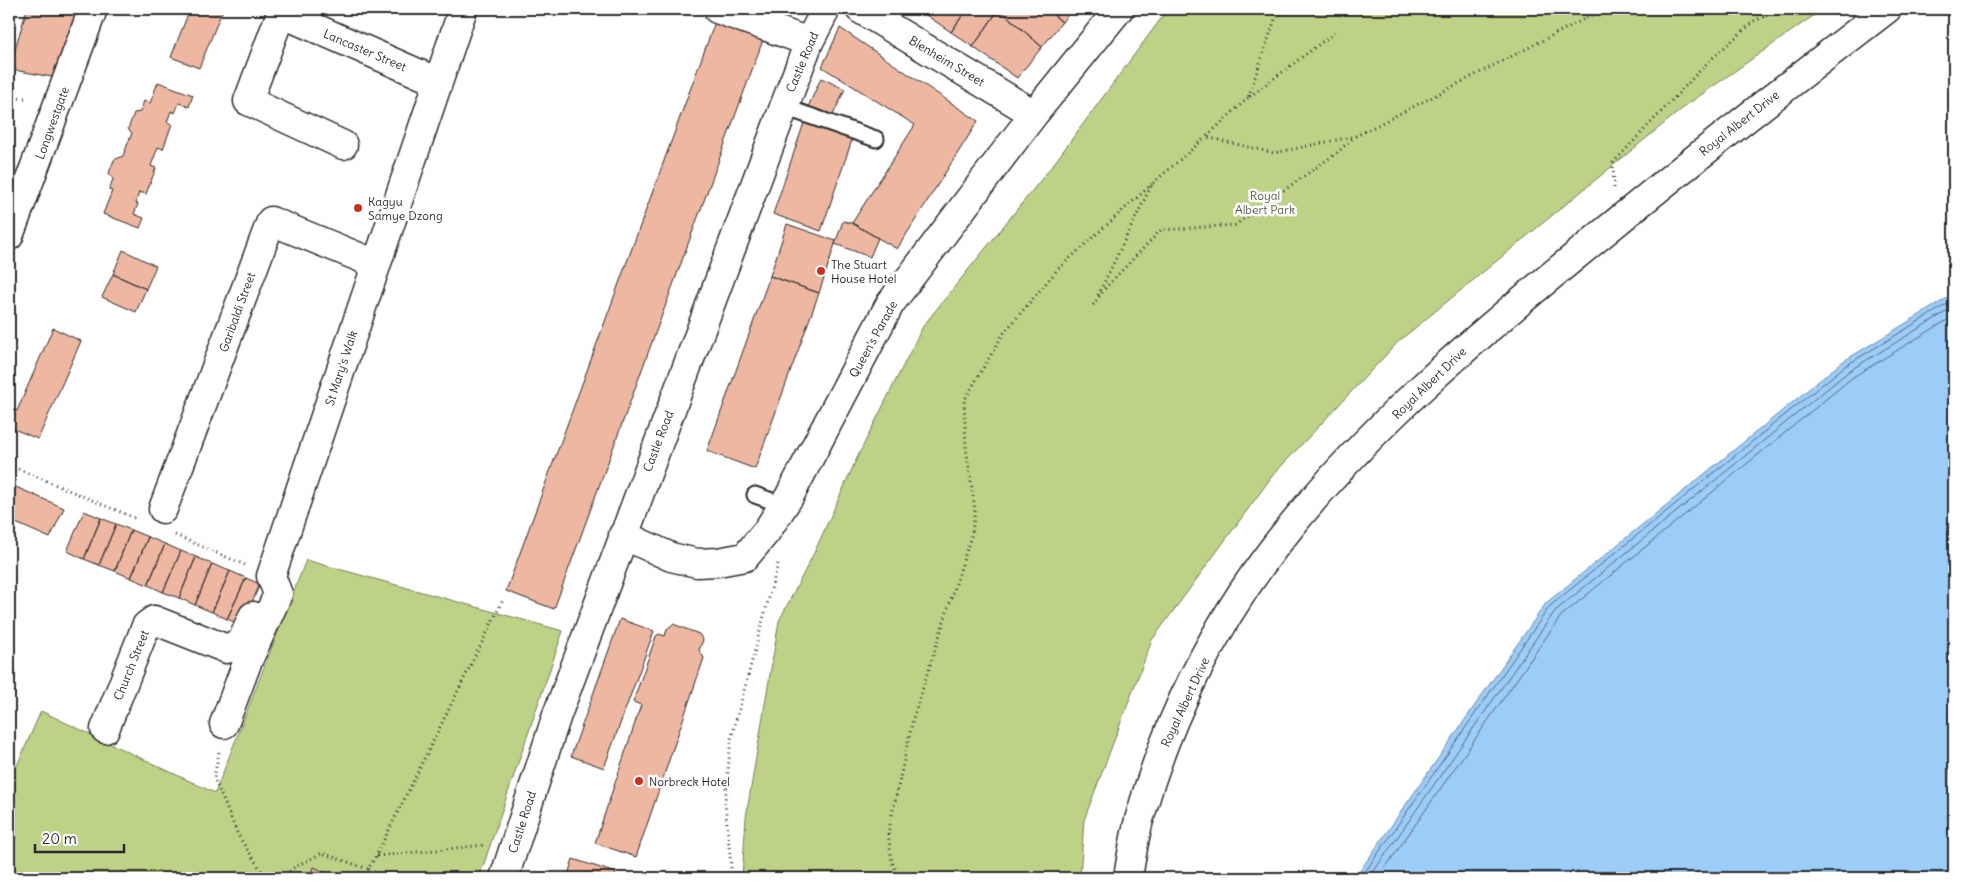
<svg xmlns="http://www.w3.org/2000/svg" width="1963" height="887" font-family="Delius,sans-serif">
<rect width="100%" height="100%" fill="#fff"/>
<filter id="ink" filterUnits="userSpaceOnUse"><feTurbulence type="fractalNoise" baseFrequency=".02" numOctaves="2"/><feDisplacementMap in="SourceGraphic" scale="10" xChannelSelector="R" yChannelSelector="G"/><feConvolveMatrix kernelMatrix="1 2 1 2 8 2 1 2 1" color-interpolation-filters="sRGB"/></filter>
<g filter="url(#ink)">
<path fill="#bdd287" stroke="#747e59" d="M 1168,9 L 1823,9 L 1688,104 L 1399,341 L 1273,475 L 1152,640 L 1084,820 L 1080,878 L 742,878 L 746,817 L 779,621 L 814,553 L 857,458 L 923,326 L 1052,166 Z
M 306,560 L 563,631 L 479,878 L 9,878 L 9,784 L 41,711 L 215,793 Z"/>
<path fill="#9cccf8" stroke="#6f8ca6" d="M 1954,294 L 1954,878 L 1355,878 L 1546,603 L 1842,362 Z"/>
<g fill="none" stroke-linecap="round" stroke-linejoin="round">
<path stroke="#586b7d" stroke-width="1" d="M 1361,878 L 1550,606 L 1845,366 L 1954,300
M 1369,878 L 1555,611 L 1849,371 L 1954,307
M 1378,878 L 1561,616 L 1853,377 L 1954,316"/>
</g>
<path fill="#edb7a1" stroke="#2b2b2b" d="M 27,9 L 81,9 L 57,78 L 9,69 Z
M 190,9 L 223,9 L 199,68 L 171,57 Z
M 917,9 L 967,9 L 951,32 Z
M 967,9 L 999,9 L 973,47 L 951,32 Z
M 999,9 L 1042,47 L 1017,78 L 973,47 Z
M 999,9 L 1046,9 L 1062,22 L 1042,47 Z
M 1046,9 L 1073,9 L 1062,22 Z
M 715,22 L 763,40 L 554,609 L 506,591 Z
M 840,28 L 978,121 L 897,249 L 852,223 L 915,125 L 822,67 Z
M 821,78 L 845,89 L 832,117 L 808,107 Z
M 158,82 L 193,95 L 189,107 L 179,103 L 175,113 L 171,111 L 167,122 L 172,124 L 163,149 L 158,147 L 151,166 L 156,168 L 146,194 L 139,192 L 136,203 L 138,204 L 134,214 L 144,218 L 140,228 L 103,214 L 112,191 L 109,190 L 113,179 L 109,173 L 114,160 L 123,156 L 132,133 L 128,129 L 134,113 L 140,112 L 144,101 L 150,103 Z
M 805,120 L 853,137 L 821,231 L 773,214 Z
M 843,221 L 852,223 L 878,238 L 870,257 L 835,244 Z
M 787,224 L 836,241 L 819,293 L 770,276 Z
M 123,250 L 156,266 L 146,289 L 113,274 Z
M 113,274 L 146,289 L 136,312 L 102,297 Z
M 770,276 L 819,293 L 755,469 L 707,451 Z
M 53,328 L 81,341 L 38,439 L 9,427 L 9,407 L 17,411 Z
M 9,484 L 64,508 L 50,538 L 9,520 Z
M 84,511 L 101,518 L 84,559 L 67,551 Z
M 101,518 L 116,524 L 99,565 L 84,559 Z
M 116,524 L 131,530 L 115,571 L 99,565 Z
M 131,530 L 148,537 L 131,578 L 115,571 Z
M 148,537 L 165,544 L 148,585 L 131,578 Z
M 165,544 L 181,551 L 163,592 L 148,585 Z
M 181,551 L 196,557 L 179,598 L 163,592 Z
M 196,557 L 212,564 L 195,605 L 179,598 Z
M 212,564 L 230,571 L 212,612 L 195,605 Z
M 230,571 L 246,578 L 227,619 L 212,612 Z
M 246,578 L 260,584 L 242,625 L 227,619 Z
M 620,619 L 654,631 L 604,768 L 571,756 Z
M 673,624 L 699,634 L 703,640 L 699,650 L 704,658 L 636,857 L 595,843 L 641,705 L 633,702 L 656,636 L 659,634 L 665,636 L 667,629 Z
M 573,859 L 616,873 L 614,878 L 567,878 Z
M 314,867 L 337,878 L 308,878 Z"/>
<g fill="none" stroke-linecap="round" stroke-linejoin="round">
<defs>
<path id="service" d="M 784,107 L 876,139
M 755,495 L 783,505"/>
<path id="minor" d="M 717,9 L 809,42
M 860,9 L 1034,114
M 343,145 L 248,101 L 281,13 L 438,82
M 9,236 L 93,9
M 163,509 L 271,221 L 376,264
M 623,535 L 671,557 L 697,563 L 718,562 L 745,557 L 766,532 L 789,497 L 890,304 L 1034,114 L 1119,9
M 224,724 L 247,663 L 278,594 L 271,576 L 463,9
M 105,729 L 146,626 L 154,620 L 227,649 L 242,641 L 253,616
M 504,878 L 557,715 L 784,107 L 809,42 L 826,9"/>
<path id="tertiary" d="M 1128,878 C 1131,859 1134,839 1139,820 C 1166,722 1214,625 1276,545 C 1362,433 1471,341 1579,253 C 1680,169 1783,89 1887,9"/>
</defs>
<use href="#service" stroke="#2b2b2b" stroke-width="19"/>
<use href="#minor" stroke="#2b2b2b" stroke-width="31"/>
<use href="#tertiary" stroke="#2b2b2b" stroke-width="31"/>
<path stroke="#2b2b2b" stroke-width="3" stroke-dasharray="1 4" stroke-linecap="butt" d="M 1285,9 L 1275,19 L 1248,98 L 1334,33
M 9,98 L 29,98
M 1248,98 L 1206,137 L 1274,153 L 1356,136 L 1604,9
M 1614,188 L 1613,163 L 1708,62 L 1754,21 L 1780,9
M 1098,295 L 1152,184 L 1206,137
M 1093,305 L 1106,287 L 1161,230 L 1235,225 L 1338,152 L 1355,136
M 9,465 L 137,519
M 175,535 L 245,565
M 219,752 L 214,778 L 238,835 L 266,878
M 377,856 L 485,845
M 282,878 L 293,868 L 322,853 L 368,869
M 382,878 L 368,869 L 376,856 L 504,598
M 732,878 L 725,802 L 731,739 L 778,564
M 899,878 L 892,862 L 888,833 L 913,719 L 972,533 L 975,510 L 966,447 L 964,401 L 1003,334 L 1058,269 L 1152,184"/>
<use href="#service" stroke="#fff" stroke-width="15"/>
<use href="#minor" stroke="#fff" stroke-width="28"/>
<use href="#tertiary" stroke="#fff" stroke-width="28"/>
</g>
</g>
<g fill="#c8321e" stroke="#fff" stroke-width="2">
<circle cx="358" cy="208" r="5"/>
<circle cx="821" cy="271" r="5"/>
<circle cx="639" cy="781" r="5"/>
</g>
<g text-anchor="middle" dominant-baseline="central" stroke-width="5" stroke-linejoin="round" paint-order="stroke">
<g font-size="12" fill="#2b2b2b" stroke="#fff">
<text transform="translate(365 50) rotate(23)">Lancaster Street</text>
<text transform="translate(947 61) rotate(31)">Blenheim Street</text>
<text transform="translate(802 62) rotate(-67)">Castle Road</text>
<text transform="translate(52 123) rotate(-70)">Longwestgate</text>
<text transform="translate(1739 123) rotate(-38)">Royal Albert Drive</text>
<text transform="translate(237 312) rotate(-70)">Garibaldi Street</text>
<text transform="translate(873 339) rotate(-61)">Queen's Parade</text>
<text transform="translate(341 368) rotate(-72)">St Mary's Walk</text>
<text transform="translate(1429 383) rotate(-44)">Royal Albert Drive</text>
<text transform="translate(658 441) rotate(-69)">Castle Road</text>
<text transform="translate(131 665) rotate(-68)">Church Street</text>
<text transform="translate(1185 702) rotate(-65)">Royal Albert Drive</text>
<text transform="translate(522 822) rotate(-72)">Castle Road</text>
</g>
<g font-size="12" fill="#575d47" stroke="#fff">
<text x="1265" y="195">Royal<tspan x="1265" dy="14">Albert Park</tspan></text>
</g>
<g font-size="12" fill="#2b2b2b" stroke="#fff" text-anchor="start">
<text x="368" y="201">Kagyu<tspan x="368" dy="14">Samye Dzong</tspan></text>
<text x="831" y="264">The Stuart<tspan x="831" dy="14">House Hotel</tspan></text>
<text x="649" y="781">Norbreck Hotel</text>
</g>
</g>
<rect width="1963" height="887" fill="none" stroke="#fff" stroke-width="30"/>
<rect x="15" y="15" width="1933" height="857" fill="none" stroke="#2b2b2b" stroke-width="2" filter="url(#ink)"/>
<path d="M35 844v8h89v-8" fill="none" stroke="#2b2b2b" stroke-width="2.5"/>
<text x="42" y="844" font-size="15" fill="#2b2b2b" stroke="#ffffff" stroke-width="4" paint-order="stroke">20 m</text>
</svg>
